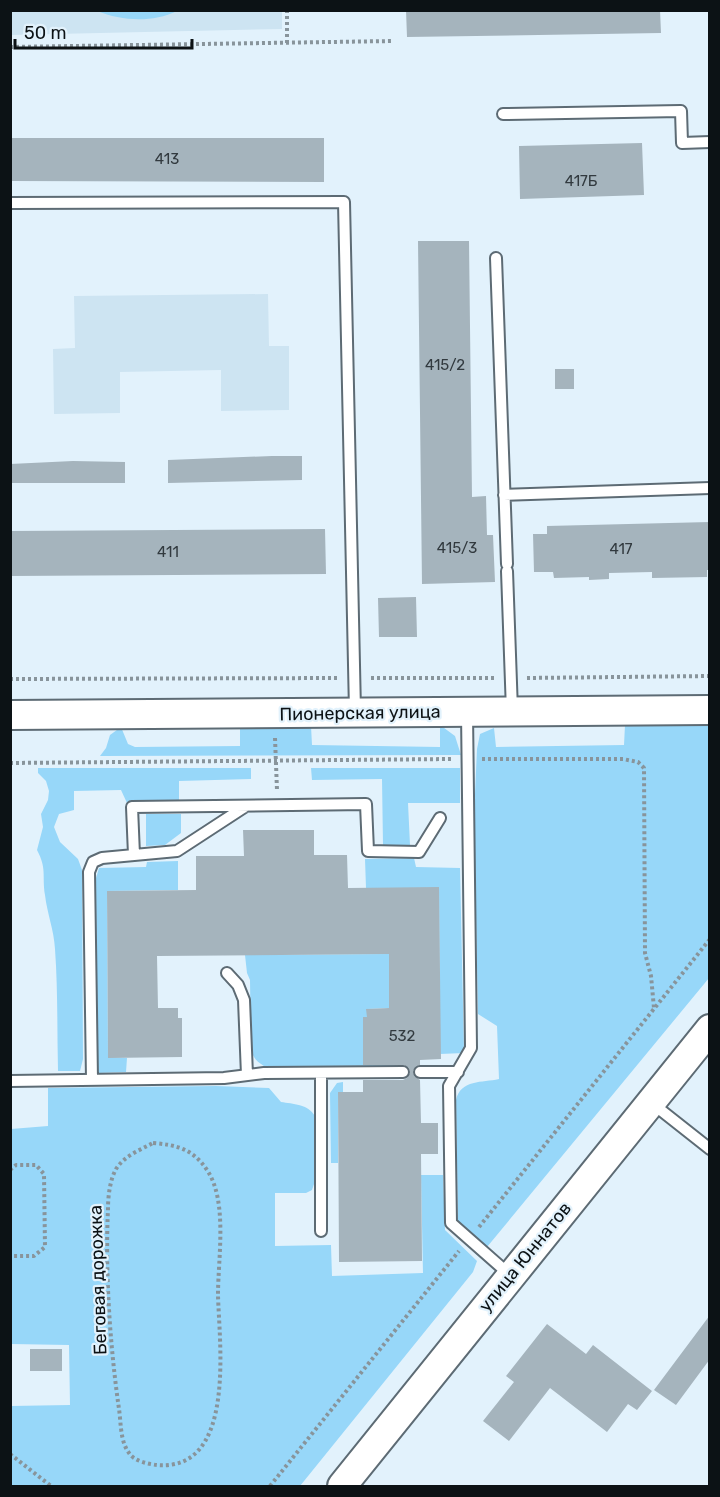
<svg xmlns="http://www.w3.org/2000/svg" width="720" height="1497" font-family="Rubik,sans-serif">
<rect width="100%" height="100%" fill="#e2f2fc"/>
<path fill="#cde4f2" d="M 10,11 L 282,11 L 282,29 L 11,35 Z
M 268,294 L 269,346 L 289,346 L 289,410 L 221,411 L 221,370 L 120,372 L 120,413 L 54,414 L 53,349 L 75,348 L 74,296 Z"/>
<path fill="#97d7f9" d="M 97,11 L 177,11 C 152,23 122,21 97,11 Z
M 440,725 L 455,736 L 461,755 L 100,756 L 106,748 L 110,735 L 121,727 L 128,744 L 135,747 L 240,746 L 240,727 L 311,726 L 312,745 L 440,747 Z
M 625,725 L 709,725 L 709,978 L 487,1247 L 458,1221 L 456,1100 C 461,1079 482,1083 499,1079 L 497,1026 L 478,1014 L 474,816 L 477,749 L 480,734 L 494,728 L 496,747 L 624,745 Z
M 38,768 L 251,768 L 251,779 L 179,781 L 179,802 L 127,803 L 121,790 L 74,791 L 74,810 L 59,814 L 54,827 L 60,842 L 78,859 L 82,870 L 83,1059 L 80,1071 L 58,1071 C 57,1031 58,990 55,949 C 54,930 47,913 45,895 C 42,875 47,869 37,850 L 43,827 L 41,814 L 48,800 L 49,791 L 46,781 L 38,773 Z
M 311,768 L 460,768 L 460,803 L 408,803 L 410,845 L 383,845 L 382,779 L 312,780 Z
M 146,814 L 181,814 L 181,833 L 165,845 L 146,846 Z
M 414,858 L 416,867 L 460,868 L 464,1053 L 440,1054 L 439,888 L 366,888 L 365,859 Z
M 178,861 L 178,890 L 107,891 L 108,1057 L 127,1058 L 126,1072 L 97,1073 L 96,878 L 99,868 L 146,867 L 147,862 Z
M 389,954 L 389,1008 L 367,1009 L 367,1017 L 363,1017 L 363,1060 L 403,1060 L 403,1066 L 264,1066 C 256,1061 253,1058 251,1048 L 250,980 L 247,973 L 245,955 Z
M 343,1082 L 343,1092 L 338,1093 L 338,1163 L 331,1163 L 330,1093 L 337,1083 Z
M 216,1086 L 269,1088 L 281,1102 C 293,1104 308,1104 315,1116 L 315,1181 L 312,1190 L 306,1193 L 275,1193 L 275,1246 L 331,1245 L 332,1276 L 423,1273 L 421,1175 L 443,1175 L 445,1230 L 477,1261 L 473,1272 L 300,1486 L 11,1486 L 11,1406 L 70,1405 L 69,1345 L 11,1344 L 11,1129 L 48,1126 L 48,1088 Z"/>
<path fill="#a5b4bd" d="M 406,10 L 660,10 L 661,33 L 407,37 Z
M 10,138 L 324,138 L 324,182 L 10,181 Z
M 642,143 L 644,195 L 520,199 L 519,146 Z
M 418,241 L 469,241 L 472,497 L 486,496 L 487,535 L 493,535 L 495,582 L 422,584 Z
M 555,369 L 574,369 L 574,389 L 555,389 Z
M 272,456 L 302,456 L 302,480 L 168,483 L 168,460 Z
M 73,461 L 125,462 L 125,483 L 10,483 L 10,464 Z
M 710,522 L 710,570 L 707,570 L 707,577 L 652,578 L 652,572 L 609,573 L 609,579 L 589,580 L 589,577 L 554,578 L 553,572 L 534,572 L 533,534 L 547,534 L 547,526 Z
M 325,529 L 326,574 L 10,576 L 10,531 Z
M 416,597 L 417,637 L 379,637 L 378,598 Z
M 243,830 L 314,830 L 314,855 L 347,855 L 348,888 L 439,887 L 441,1059 L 420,1060 L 420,1065 L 416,1066 L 413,1071 L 414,1076 L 420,1080 L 421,1123 L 438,1123 L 438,1154 L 421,1154 L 422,1261 L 339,1262 L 338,1092 L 363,1092 L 363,1080 L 403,1080 L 407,1078 L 410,1073 L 409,1068 L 404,1065 L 363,1065 L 363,1017 L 367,1017 L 366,1009 L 389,1008 L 389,954 L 157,956 L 158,1008 L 178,1008 L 178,1018 L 182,1018 L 182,1057 L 108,1058 L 107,891 L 196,890 L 196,856 L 244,856 Z
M 710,1315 L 710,1359 L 676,1405 L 654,1390 Z
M 547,1324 L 586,1354 L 593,1345 L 652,1391 L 637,1410 L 628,1404 L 607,1432 L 550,1388 L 509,1441 L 483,1421 L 514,1382 L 506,1376 Z
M 30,1349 L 62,1349 L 62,1371 L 30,1371 Z"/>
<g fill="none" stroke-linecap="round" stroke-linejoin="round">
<defs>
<path id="service" d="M 503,114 L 681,111 L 682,143 L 710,142
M 10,203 L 344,202 L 355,711
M 496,258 L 507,564
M 504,495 L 710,488
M 507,571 L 512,711
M 467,712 L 471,1048 L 449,1086 L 451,1223 L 510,1275
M 134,855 L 132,807 L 366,804 L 368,851 L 419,852 L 440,818
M 227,973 L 238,985 L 244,1000 L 247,1075
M 420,1072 L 458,1072
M 321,1073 L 321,1231
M 92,1080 L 89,872 L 93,862 L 102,858 L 177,851 L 246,806
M 10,1081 L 224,1078 L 264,1073 L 403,1072
M 653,1104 L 710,1149"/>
<path id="secondary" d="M 10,715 L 710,710
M 342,1486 L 710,1029"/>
</defs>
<use href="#service" stroke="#5d6b74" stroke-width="14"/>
<use href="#secondary" stroke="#5d6b74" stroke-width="32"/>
<path stroke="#88949b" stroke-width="4" stroke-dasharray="3 3" stroke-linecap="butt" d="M 287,43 L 287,10
M 10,47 L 393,41
M 371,678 L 496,678
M 527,678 L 710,676
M 10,679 L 340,678
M 275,738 L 277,790
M 482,759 L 623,759 L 638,762 L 644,768 L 645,953 L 651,976 L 654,1008
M 10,763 L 451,759
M 153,1143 C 177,1145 193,1149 207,1170 C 228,1201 218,1258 218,1295 C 219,1342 237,1472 157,1465 C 148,1464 134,1461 129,1453 C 120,1441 121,1422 119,1409 C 110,1346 105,1273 108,1209 C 108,1196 110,1180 116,1169 C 124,1156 140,1150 153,1143 Z
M 10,1170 L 16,1165 L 36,1165 L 44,1174 L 45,1247 L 34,1256 L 10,1256
M 479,1227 L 710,939
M 10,1454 L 51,1486
M 270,1486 L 459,1251"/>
<use href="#service" stroke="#fff" stroke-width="10"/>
<use href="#secondary" stroke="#fff" stroke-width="28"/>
</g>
<g text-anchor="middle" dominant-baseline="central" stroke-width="4.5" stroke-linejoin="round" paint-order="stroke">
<g font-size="15" fill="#323a3f">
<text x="167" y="159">413</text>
<text x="581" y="181">417Б</text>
<text x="445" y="365">415/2</text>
<text x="457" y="548">415/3</text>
<text x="621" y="549">417</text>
<text x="168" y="552">411</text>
<text x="402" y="1036">532</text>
</g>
<g font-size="18" fill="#0c1215" stroke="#e2f2fc">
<text transform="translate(360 713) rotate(-1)">Пионерская улица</text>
<text transform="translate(525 1257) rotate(-51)">улица Юннатов</text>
<text transform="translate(98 1280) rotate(-92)">Беговая дорожка</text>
</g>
</g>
<rect width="720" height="1497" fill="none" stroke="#0c1215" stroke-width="24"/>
<path d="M15 39v9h177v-9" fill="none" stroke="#0c1215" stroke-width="3"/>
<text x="24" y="39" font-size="18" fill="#0c1215" stroke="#e2f2fc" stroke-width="4.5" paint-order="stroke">50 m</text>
</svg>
